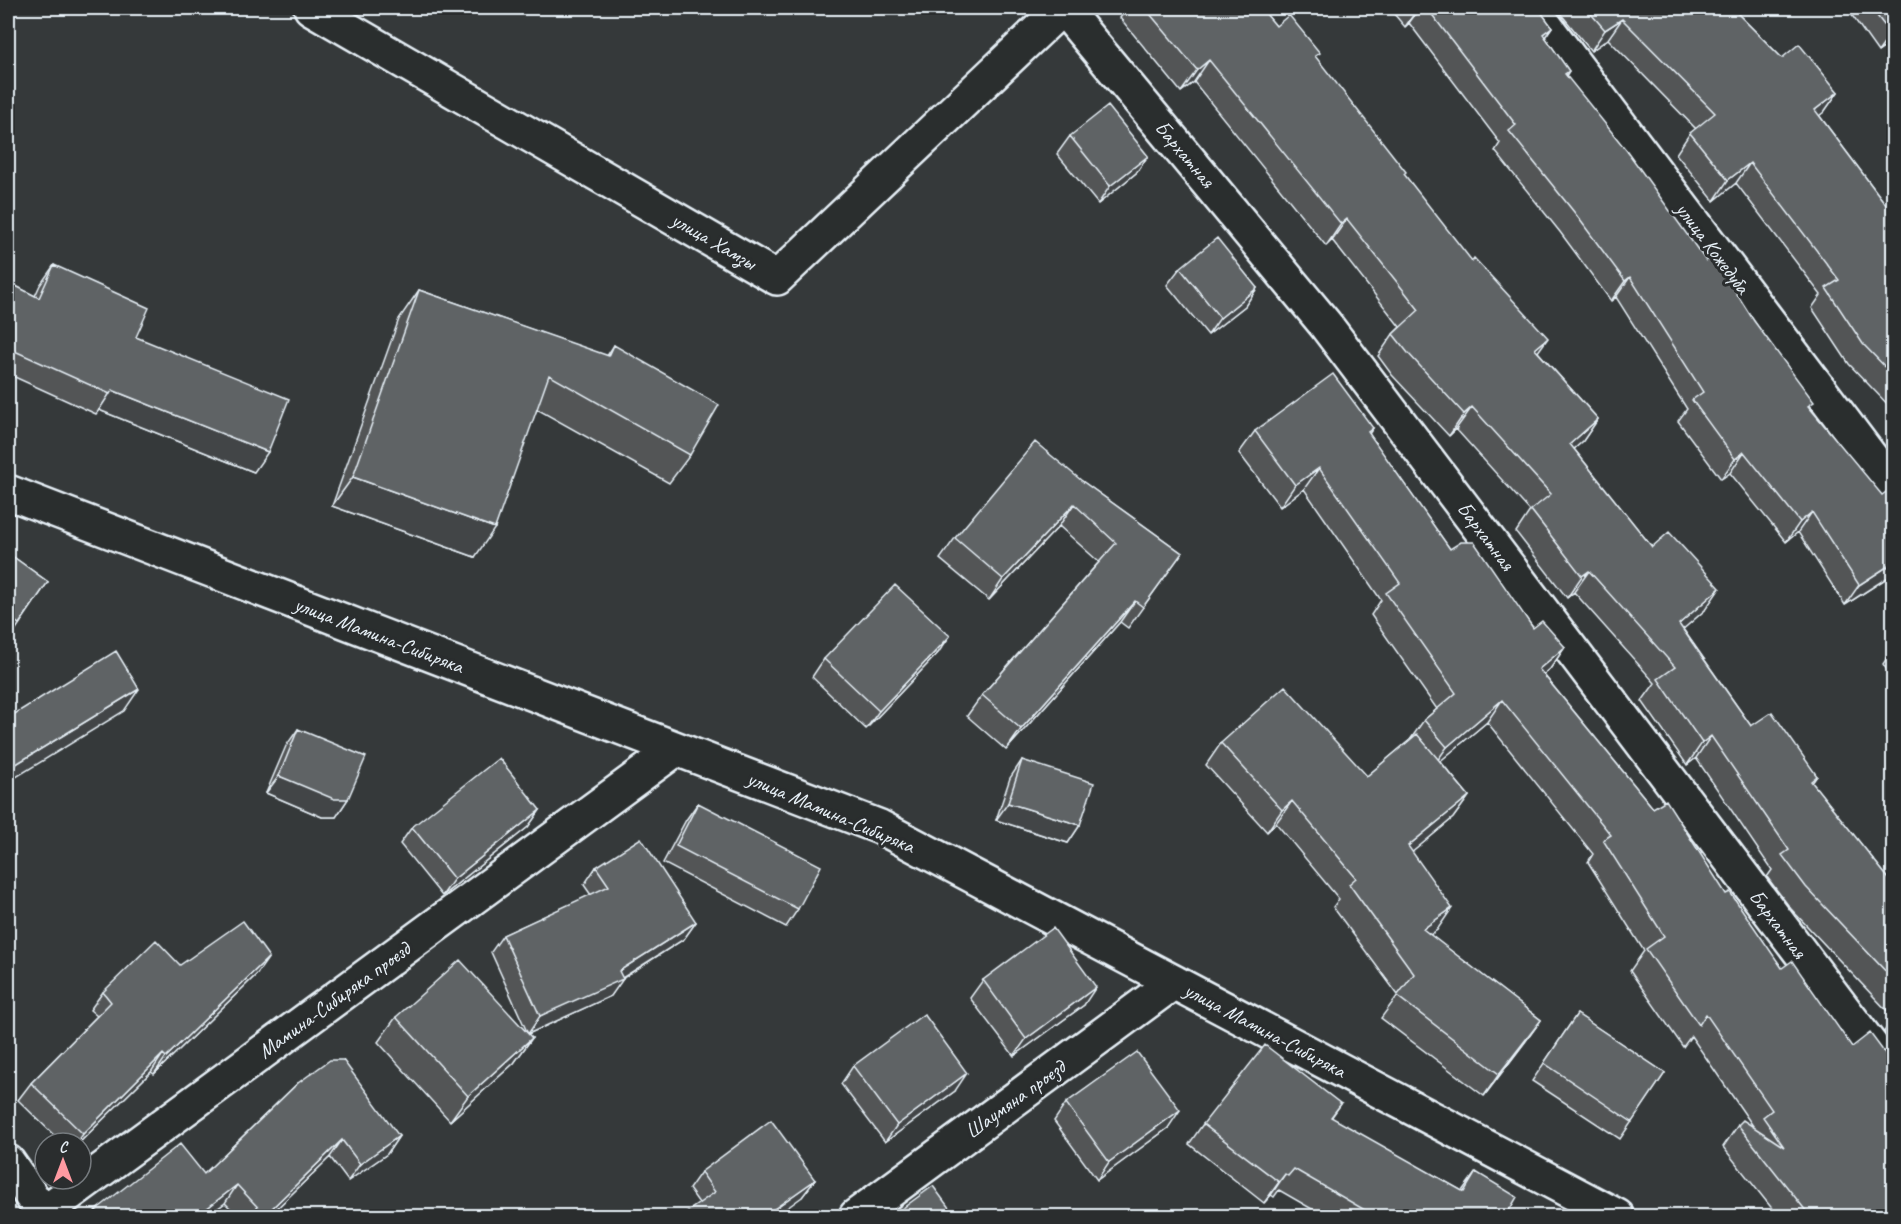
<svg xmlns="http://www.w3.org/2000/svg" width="1901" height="1224" font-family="Caveat,sans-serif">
<rect width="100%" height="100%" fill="#35393a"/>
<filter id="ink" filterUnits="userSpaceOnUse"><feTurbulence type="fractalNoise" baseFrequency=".0167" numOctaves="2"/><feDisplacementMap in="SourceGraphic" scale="12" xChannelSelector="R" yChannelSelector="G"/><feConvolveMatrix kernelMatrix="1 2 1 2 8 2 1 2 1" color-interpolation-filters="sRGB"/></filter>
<g filter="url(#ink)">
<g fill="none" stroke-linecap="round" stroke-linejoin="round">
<defs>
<path id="minor" d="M 311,8 L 777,278 L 1062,8
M 1063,8 L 1325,324 L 1894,1076
M 1532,8 L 1894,488
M 8,492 L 880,827 L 1617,1216
M 8,1162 L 43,1213 L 676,749
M 856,1216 L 1174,982"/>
</defs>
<use href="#minor" stroke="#e8f1f8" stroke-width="38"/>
<use href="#minor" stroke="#2a2d2e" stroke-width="33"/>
</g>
<path fill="#525557" stroke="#e8f1f8" stroke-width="1.5" d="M 1127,8 L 1261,8 L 1276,26 L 1316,58 L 1538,352 L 1598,419 L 1583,441 L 1574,449 L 1652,547 L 1705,610 L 1683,629 L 1751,726 L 1817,776 L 1812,783 L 1893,884 L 1893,1017 L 1791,909 L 1767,877 L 1772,870 L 1696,758 L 1687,765 L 1642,701 L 1655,683 L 1574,592 L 1567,598 L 1516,532 L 1530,511 L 1456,429 L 1449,436 L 1392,375 L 1378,356 L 1393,334 L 1400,327 L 1332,240 L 1326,246 L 1194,82 L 1181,92 L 1120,18 Z
M 1389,8 L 1538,8 L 1552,27 L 1545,37 L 1569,71 L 1566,76 L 1706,261 L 1754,321 L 1810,407 L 1893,574 L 1845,605 L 1798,532 L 1786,542 L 1730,473 L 1721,479 L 1678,421 L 1687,409 L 1616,297 L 1611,301 L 1560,232 L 1495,151 L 1500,143 L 1409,23 L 1405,27 Z
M 1556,8 L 1732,8 L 1782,58 L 1838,92 L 1824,112 L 1819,115 L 1893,214 L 1893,410 L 1849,364 L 1812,308 L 1821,295 L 1736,183 L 1714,201 L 1676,154 L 1690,133 L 1696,129 L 1608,39 L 1591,51 Z
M 1856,8 L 1893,8 L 1893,41 L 1878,52 L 1851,14 Z
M 1070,136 L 1136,173 L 1098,204 L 1057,154 Z
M 54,265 L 136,337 L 254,472 L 99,410 L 96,414 L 8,374 L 8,282 L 35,296 L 40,285 Z
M 1180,268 L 1257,288 L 1245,306 L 1208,335 L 1167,285 Z
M 419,290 L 607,356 L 614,345 L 690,455 L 669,483 L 537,409 L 475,557 L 332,506 L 399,319 Z
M 1373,428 L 1369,434 L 1450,549 L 1533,628 L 1565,647 L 1550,669 L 1544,675 L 1653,808 L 1726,894 L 1782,968 L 1852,1047 L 1893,1216 L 1778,1216 L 1723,1147 L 1738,1125 L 1753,1126 L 1691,1036 L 1683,1047 L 1630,971 L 1644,951 L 1588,862 L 1593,854 L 1487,722 L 1440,761 L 1469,796 L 1453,818 L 1412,852 L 1437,930 L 1430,935 L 1541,1020 L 1525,1042 L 1484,1096 L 1381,1018 L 1398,995 L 1333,907 L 1339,899 L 1276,823 L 1267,832 L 1206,765 L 1221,743 L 1367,776 L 1410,740 L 1424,720 L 1437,709 L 1371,615 L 1381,600 L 1304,489 L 1280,507 L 1239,453 L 1255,431 Z
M 1082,481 L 1182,553 L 1128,628 L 1120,622 L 1006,750 L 967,716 L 982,695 L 1099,562 L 1059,526 L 989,600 L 940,559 L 955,538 Z
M 8,553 L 48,582 L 8,641 Z
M 1893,649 L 1893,679 L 1883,664 Z
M 938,653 L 866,729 L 812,677 L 824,659 Z
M 298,729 L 348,799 L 336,817 L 322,817 L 266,793 L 286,746 Z
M 1022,760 L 1080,825 L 1068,843 L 996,820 L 1010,778 Z
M 698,803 L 798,909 L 786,927 L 663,863 L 686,820 Z
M 540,810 L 528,827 L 442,896 L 400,844 L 412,827 Z
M 596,867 L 696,922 L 684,939 L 623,978 L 611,996 L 528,1034 L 491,952 L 503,935 L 591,895 L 584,885 Z
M 180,965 L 257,974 L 154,1074 L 151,1072 L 79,1143 L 62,1143 L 18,1100 L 31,1083 L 97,1016 L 90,1010 L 103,992 Z
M 983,980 L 1084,1005 L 1014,1056 L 970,998 Z
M 1577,1014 L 1665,1073 L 1620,1139 L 1532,1081 Z
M 396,1017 L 532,1038 L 514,1063 L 450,1121 L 378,1042 Z
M 1893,1018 L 1893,1044 L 1884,1032 Z
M 853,1066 L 955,1091 L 885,1142 L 841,1084 Z
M 298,1083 L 399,1136 L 387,1154 L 348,1181 L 330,1157 L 269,1216 L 238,1216 L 225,1203 L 207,1216 L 91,1216 L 96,1210 L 204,1174 Z
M 1066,1103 L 1168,1128 L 1097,1180 L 1054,1121 Z
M 1341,1104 L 1331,1118 L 1462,1191 L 1476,1172 L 1506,1216 L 1324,1216 L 1279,1190 L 1274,1197 L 1271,1195 L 1264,1203 L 1189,1144 L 1203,1124 Z
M 701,1172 L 815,1180 L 802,1197 L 699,1203 L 689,1189 Z"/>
<path fill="#424547" stroke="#e8f1f8" stroke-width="1.5" d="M 1418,8 L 1420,8 L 1409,23 L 1405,27 Z
M 1622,19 L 1608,39 L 1591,51 L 1605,30 Z
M 1552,27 L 1538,47 L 1543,34 Z
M 1893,32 L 1893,41 L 1878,52 L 1891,34 Z
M 1209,60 L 1194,82 L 1181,92 L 1197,70 Z
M 1838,92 L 1824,112 L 1801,130 L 1815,110 Z
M 1148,156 L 1136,173 L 1098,204 L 1110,186 Z
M 1750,163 L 1736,183 L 1714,201 L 1728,180 Z
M 1347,219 L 1332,240 L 1326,246 L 1341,224 Z
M 1630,277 L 1616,297 L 1611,301 L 1625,281 Z
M 1257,288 L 1245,306 L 1208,335 L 1220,318 Z
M 1548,338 L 1532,360 L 1535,349 Z
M 112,390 L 268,452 L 254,472 L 99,410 Z
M 1472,407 L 1456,429 L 1449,436 L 1464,414 Z
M 1598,419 L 1583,441 L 1555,466 L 1570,444 Z
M 1744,452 L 1730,473 L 1721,479 L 1735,459 Z
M 1319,468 L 1304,489 L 1280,507 L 1295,485 Z
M 353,477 L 495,528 L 475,557 L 332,506 Z
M 1074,504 L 1059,526 L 989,600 L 1003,579 Z
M 1812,512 L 1798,532 L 1786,542 L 1800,522 Z
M 1893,563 L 1893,574 L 1845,605 L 1859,585 Z
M 1589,571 L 1574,592 L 1567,598 L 1582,576 Z
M 1720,588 L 1705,610 L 1664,646 L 1679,624 Z
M 1135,601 L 1120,622 L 1006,750 L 1021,729 Z
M 950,636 L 938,653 L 866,729 L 879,711 Z
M 1565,647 L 1550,669 L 1524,691 L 1539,669 Z
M 139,689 L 124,711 L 8,782 L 8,769 Z
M 1502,700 L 1487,722 L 1432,768 L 1447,747 Z
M 1711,736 L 1696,758 L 1687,765 L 1702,743 Z
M 279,776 L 348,799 L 336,817 L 322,817 L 266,793 Z
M 1469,796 L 1453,818 L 1392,869 L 1408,846 Z
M 1292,801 L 1276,823 L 1267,832 L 1282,810 Z
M 1008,803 L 1080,825 L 1068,843 L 996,820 Z
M 540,810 L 528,827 L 442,896 L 454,879 Z
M 1452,908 L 1437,930 L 1407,951 L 1423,929 Z
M 696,922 L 684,939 L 619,980 L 623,979 L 611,996 L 528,1034 L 540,1016 L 619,971 Z
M 269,957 L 257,974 L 154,1074 L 166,1057 Z
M 1096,987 L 1084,1005 L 1014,1056 L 1026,1039 Z
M 1541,1020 L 1525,1042 L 1484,1096 L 1499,1074 Z
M 532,1038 L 514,1063 L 450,1121 L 468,1096 Z
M 163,1054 L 151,1072 L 79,1143 L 77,1143 L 83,1134 Z
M 967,1073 L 955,1091 L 885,1142 L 897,1125 Z
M 1180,1110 L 1168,1128 L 1097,1180 L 1109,1162 Z
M 399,1136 L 387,1154 L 348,1181 L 360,1164 Z
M 342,1140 L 330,1157 L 269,1216 L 264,1216 Z
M 1285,1174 L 1271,1195 L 1264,1203 L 1279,1182 Z
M 815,1180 L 802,1197 L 776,1216 L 764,1216 Z
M 237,1185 L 225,1203 L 207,1216 L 197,1216 Z"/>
<path fill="#5f6365" stroke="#e8f1f8" stroke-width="1.5" d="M 1145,8 L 1261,8 L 1276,26 L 1289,15 L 1320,53 L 1315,56 L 1406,172 L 1404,174 L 1472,261 L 1474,258 L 1548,338 L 1535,349 L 1598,419 L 1570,444 L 1652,547 L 1669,532 L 1720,588 L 1679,624 L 1751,726 L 1772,712 L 1817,776 L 1811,781 L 1893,884 L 1893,979 L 1806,887 L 1782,855 L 1789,850 L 1711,736 L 1702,743 L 1658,679 L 1675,667 L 1589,571 L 1582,576 L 1531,510 L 1551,494 L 1472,407 L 1464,414 L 1408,353 L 1393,334 L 1419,310 L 1347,219 L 1341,224 L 1209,60 L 1197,70 Z
M 1427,8 L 1538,8 L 1552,27 L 1543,34 L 1569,71 L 1565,74 L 1627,151 L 1706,261 L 1713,256 L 1754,321 L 1814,402 L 1808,406 L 1882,495 L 1893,487 L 1893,563 L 1859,585 L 1812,512 L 1800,522 L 1744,452 L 1735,459 L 1692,400 L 1703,392 L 1630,277 L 1625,281 L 1574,212 L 1509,131 L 1516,125 Z
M 1586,8 L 1732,8 L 1782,58 L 1799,44 L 1838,92 L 1815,110 L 1893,214 L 1893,375 L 1863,344 L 1826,288 L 1839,280 L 1750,163 L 1728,180 L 1690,133 L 1715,113 L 1622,19 L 1605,30 Z
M 1871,8 L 1893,8 L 1893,32 L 1891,34 Z
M 1108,106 L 1148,156 L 1110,186 L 1070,136 Z
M 1217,238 L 1257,288 L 1220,318 L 1180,268 Z
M 54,265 L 149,308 L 136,337 L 289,399 L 268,452 L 112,390 L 110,394 L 8,348 L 8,282 L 39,298 Z
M 419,290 L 609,356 L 614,345 L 719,405 L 690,455 L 549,375 L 495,528 L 353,477 Z
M 1333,374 L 1373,428 L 1368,432 L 1450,549 L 1461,542 L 1474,542 L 1533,628 L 1542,621 L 1565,647 L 1539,669 L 1653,808 L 1666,800 L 1726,894 L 1730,892 L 1782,968 L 1792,961 L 1852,1047 L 1870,1033 L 1893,1064 L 1893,1216 L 1810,1216 L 1738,1125 L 1743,1120 L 1784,1147 L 1763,1117 L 1772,1110 L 1706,1014 L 1699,1025 L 1646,949 L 1664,936 L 1603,840 L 1611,835 L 1502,700 L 1447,747 L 1424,720 L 1456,693 L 1386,593 L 1400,583 L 1319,468 L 1295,485 L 1255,431 Z
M 1035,442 L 1082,481 L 1182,553 L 1143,607 L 1135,601 L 1021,729 L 982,695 L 1116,543 L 1074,504 L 1003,579 L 955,538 Z
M 8,553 L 48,582 L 19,624 L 8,616 Z
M 895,585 L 950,636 L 879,711 L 824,659 Z
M 116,651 L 139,689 L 8,769 L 8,718 Z
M 1285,686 L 1367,776 L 1417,734 L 1469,796 L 1408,846 L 1452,908 L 1423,929 L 1541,1020 L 1499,1074 L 1397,996 L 1414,974 L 1349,884 L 1356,878 L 1292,801 L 1282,810 L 1221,743 Z
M 298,729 L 366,757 L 348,799 L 334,799 L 279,776 Z
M 499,758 L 540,810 L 454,879 L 412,827 Z
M 1022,760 L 1094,783 L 1080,825 L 1008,803 Z
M 698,803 L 821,866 L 798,909 L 676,846 Z
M 641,838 L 696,922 L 619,971 L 623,979 L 540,1016 L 503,935 L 609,886 L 596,867 Z
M 243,921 L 269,957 L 166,1057 L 163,1054 L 83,1134 L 31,1083 L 111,1002 L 103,992 L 156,940 L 180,965 Z
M 1053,928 L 1096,987 L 1026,1039 L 983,980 Z
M 460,960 L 532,1038 L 468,1096 L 396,1017 Z
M 924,1014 L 967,1073 L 897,1125 L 853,1066 Z
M 1577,1014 L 1665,1073 L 1632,1122 L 1544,1063 Z
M 1265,1045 L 1341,1104 L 1331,1117 L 1464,1192 L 1476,1172 L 1517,1197 L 1506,1216 L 1375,1216 L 1294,1169 L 1288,1176 L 1285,1174 L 1279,1182 L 1203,1124 Z
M 1137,1052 L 1180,1110 L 1109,1162 L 1066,1103 Z
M 330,1060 L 343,1060 L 399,1136 L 360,1164 L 342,1140 L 265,1215 L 237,1185 L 197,1216 L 101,1216 L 96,1210 L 180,1144 L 204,1174 L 298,1083 Z
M 771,1120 L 815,1180 L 764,1216 L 681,1216 L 715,1192 L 701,1172 Z
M 933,1186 L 955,1216 L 892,1216 Z"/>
</g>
<g text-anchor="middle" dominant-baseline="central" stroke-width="6" stroke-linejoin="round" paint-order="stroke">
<g font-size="21" fill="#e8f1f8" stroke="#2a2d2e">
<text transform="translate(1185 154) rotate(50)">Бархатная</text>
<text transform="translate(714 241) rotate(30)">улица Хамзы</text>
<text transform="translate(1713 248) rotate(53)">улица Кожедуба</text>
<text transform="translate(1486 536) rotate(53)">Бархатная</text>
<text transform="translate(379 635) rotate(21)">улица Мамина-Сибиряка</text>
<text transform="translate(831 812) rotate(23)">улица Мамина-Сибиряка</text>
<text transform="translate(1778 924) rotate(53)">Бархатная</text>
<text transform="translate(334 1000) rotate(-36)">Мамина-Сибиряка проезд</text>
<text transform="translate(1265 1030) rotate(28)">улица Мамина-Сибиряка</text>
<text transform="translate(1015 1099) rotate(-36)">Шаумяна проезд</text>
</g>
</g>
<rect width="1901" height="1224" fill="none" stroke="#2a2d2e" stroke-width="30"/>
<rect x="15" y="15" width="1871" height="1194" fill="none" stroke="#e8f1f8" stroke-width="2" filter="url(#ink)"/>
<g transform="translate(63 1161)"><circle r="28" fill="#2a2d2e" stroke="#767b7f" stroke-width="1.5"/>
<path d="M0-4.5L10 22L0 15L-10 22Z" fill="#ff9aa2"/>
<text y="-9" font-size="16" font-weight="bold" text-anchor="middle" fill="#e8f1f8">С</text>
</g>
</svg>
